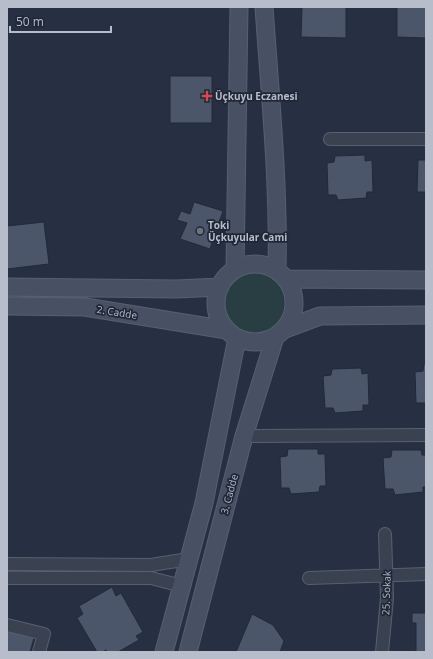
<svg xmlns="http://www.w3.org/2000/svg" width="433" height="659" font-family="'Open Sans',sans-serif">
<rect width="100%" height="100%" fill="#263042"/>
<path fill="#283e43" d="M224 303a30 30 0 1 1 60 0a30 30 0 1 1-60 0Z"/>
<path fill="#4c566b" stroke="#212939" d="M 302,7 L 346,7 L 346,38 L 301,37 Z
M 397,7 L 426,7 L 426,38 L 397,37 Z
M 170,76 L 212,76 L 212,123 L 170,123 Z
M 365,155 L 365,161 L 372,160 L 373,192 L 367,192 L 366,198 L 338,200 L 336,195 L 328,195 L 327,163 L 334,162 L 335,156 Z
M 418,160 L 426,160 L 426,199 L 425,199 L 425,192 L 417,192 Z
M 194,202 L 223,211 L 210,249 L 180,239 L 187,223 L 177,220 L 181,211 L 190,214 Z
M 44,222 L 49,264 L 7,269 L 7,226 Z
M 424,364 L 426,364 L 426,408 L 425,403 L 416,403 L 415,372 L 423,371 Z
M 361,368 L 362,374 L 368,373 L 369,405 L 363,405 L 363,411 L 335,413 L 333,408 L 325,408 L 323,376 L 331,375 L 332,369 Z
M 288,449 L 318,449 L 318,454 L 325,454 L 326,486 L 320,486 L 319,492 L 291,494 L 289,488 L 281,488 L 280,457 L 287,456 Z
M 392,450 L 421,450 L 422,455 L 426,455 L 426,487 L 423,487 L 423,492 L 395,495 L 393,489 L 385,489 L 383,458 L 391,457 Z
M 112,587 L 116,596 L 121,593 L 143,632 L 136,636 L 139,640 L 118,652 L 107,652 L 106,650 L 103,652 L 97,652 L 77,618 L 83,614 L 79,606 Z
M 412,613 L 426,613 L 426,652 L 416,652 L 416,623 L 412,623 Z
M 252,614 L 273,625 L 284,641 L 280,652 L 236,652 Z
M 7,631 L 34,638 L 30,652 L 7,652 Z"/>
<g fill="none" stroke-linecap="round" stroke-linejoin="round">
<defs>
<path id="street" d="M 330,139 L 426,139
M 244,436 L 426,435
M 7,564 L 151,565 L 189,559
M 7,578 L 151,578 L 182,586
M 309,578 L 426,574
M 7,625 L 44,634 L 39,652
M 382,652 L 387,598 L 385,534"/>
<path id="secondary" d="M 264,7 C 270,94 279,182 277,270
M216 303a39 39 0 1 1 78 0a39 39 0 1 1-78 0Z
M 235,269 L 239,7
M 287,279 L 426,280
M 7,287 L 176,289 L 220,287
M 7,306 L 85,307 L 227,330
M 285,329 L 320,316 L 426,315
M 164,652 L 204,503 L 237,338
M 188,652 L 244,436 L 275,337"/>
</defs>
<use href="#street" stroke="#58606f" stroke-width="14"/>
<use href="#secondary" stroke="#58606f" stroke-width="19"/>
<use href="#street" stroke="#3a4251" stroke-width="12"/>
<use href="#secondary" stroke="#485164" stroke-width="17"/>
</g>
<path fill="#e0444e" stroke="#1f2737" stroke-width="1.5" d="M205 90h4v4h4v4h-4v4h-4v-4h-4v-4h4z"/>
<circle fill="#6b7280" stroke="#1f2737" stroke-width="1.5" cx="200" cy="231" r="4"/>
<g text-anchor="middle" dominant-baseline="central" stroke-width="3.5" stroke-linejoin="round" paint-order="stroke">
<g font-size="10" font-weight="bold" fill="#b7bdcb" stroke="#1f2737" text-anchor="start">
<text x="215" y="96">Üçkuyu Eczanesi</text>
<text x="208" y="225">Toki<tspan x="208" dy="12">Üçkuyular Cami</tspan></text>
</g>
<g font-size="10" fill="#b7bdcb" stroke="#1f2737">
<text transform="translate(117 312) rotate(9)">2. Cadde</text>
<text transform="translate(229 494) rotate(-75)">3. Cadde</text>
<text transform="translate(386 593) rotate(-88)">25. Sokak</text>
</g>
</g>
<rect width="433" height="659" fill="none" stroke="#b7bdcb" stroke-width="16"/>
<path d="M10 26v6h101v-6" fill="none" stroke="#b7bdcb" stroke-width="2"/>
<text x="16" y="26" font-size="12" fill="#b7bdcb" stroke="#1f2737" stroke-width="3" paint-order="stroke">50 m</text>
</svg>
